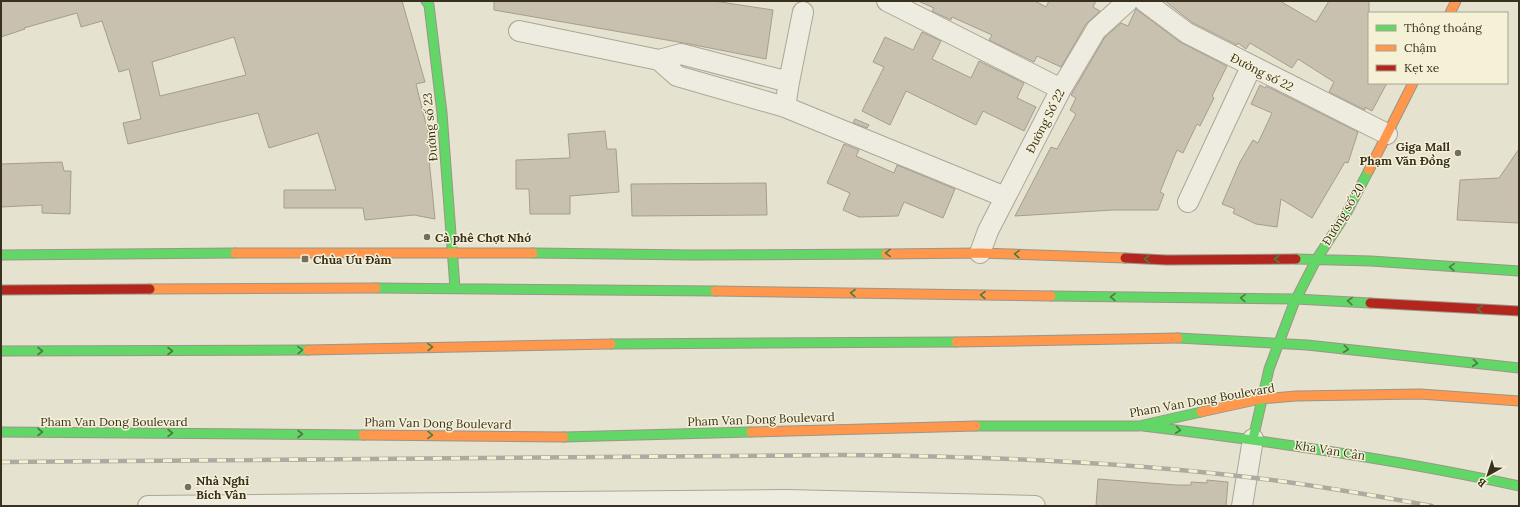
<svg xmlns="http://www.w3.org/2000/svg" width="1520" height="507" font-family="Lora,serif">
<rect width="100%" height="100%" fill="#e5e2cf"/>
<path fill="#c8c1b0" stroke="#a59e8e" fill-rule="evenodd" d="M 1,1 L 402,1 L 425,82 L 416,84 L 430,140 L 431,139 L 433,158 L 429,159 L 435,219 L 414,215 L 365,220 L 363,208 L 284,208 L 284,190 L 336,190 L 318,133 L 269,148 L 258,113 L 128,144 L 123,123 L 141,119 L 129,69 L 119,72 L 102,21 L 81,27 L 77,13 L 24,28 L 25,29 L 1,37 ZM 234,37 L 246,75 L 160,96 L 152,62 Z
M 494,1 L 714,1 L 773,10 L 766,59 L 684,43 L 494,10 Z
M 918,1 L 1035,1 L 1046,7 L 1049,1 L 1096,1 L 1093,7 L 1100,11 L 1086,24 L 1061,67 L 1037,56 L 1034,62 L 989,40 L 992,35 L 952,17 L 951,20 L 932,11 L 934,8 Z
M 1165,1 L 1280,1 L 1316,22 L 1329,1 L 1369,1 L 1369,83 L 1387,83 L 1372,111 L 1365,107 L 1365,110 L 1329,92 L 1334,82 L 1298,59 L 1292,68 L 1250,43 L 1246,49 L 1238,43 L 1237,45 L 1193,23 Z
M 1136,9 L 1180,42 L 1227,66 L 1212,96 L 1214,98 L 1200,126 L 1197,124 L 1183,153 L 1177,150 L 1160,192 L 1164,194 L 1158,210 L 1113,210 L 1015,216 L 1051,147 L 1057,149 L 1076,114 L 1070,110 L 1076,98 L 1071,95 L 1105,37 L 1121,23 L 1128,26 Z
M 922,32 L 941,41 L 932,59 L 971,78 L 979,61 L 1024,83 L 1017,98 L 1036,107 L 1024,131 L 983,111 L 976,125 L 906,91 L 890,125 L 862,111 L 884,67 L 873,62 L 885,37 L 913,50 Z
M 1260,85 L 1265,88 L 1266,86 L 1358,132 L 1348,163 L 1345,162 L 1312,218 L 1281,199 L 1277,227 L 1256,224 L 1233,213 L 1235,209 L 1222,204 L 1240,162 L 1253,140 L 1258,143 L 1272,113 L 1251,104 Z
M 855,119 L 869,125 L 867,128 L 853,123 Z
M 605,131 L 607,149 L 616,149 L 619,192 L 570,196 L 570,214 L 530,214 L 529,189 L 516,189 L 516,160 L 570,158 L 568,134 Z
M 844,144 L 859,150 L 856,156 L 894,173 L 897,165 L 955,189 L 943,218 L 904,202 L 898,216 L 859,217 L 843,210 L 850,193 L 827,183 Z
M 1519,149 L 1519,223 L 1457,220 L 1460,180 L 1499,178 Z
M 62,162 L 64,171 L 71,171 L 70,214 L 42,213 L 42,205 L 1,207 L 1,164 Z
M 766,183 L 767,215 L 632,216 L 631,184 Z
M 1098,479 L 1176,485 L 1191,485 L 1191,482 L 1207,483 L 1207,480 L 1228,482 L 1226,506 L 1096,506 Z"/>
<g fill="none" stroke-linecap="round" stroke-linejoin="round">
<defs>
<path id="street" d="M 887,1 L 1061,89
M 1144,1 L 1187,33 L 1387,134
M 519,31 L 659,60 L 677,76 L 785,107 L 1005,197
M 659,60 L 681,54 L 789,82 L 785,107
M 789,82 L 803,12
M 1188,202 L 1251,67
M 980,253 L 988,231 L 1061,89 L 1096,30 L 1128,1
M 148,506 L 786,500 L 1035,506
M 1242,506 L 1253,439"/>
<path id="fast" d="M 426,1 L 429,5 L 442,113 L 455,288
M 533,253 L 693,255 L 886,254
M 1,255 L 235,253
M 1296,259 L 1371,261 L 1519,271
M 376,288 L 715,291
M 1051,296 L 1296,299 L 1370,303
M 1178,338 L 1307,345 L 1519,368
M 611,344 L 956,342
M 1,351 L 308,350
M 976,426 L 1139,426 L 1201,412
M 1143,426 C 1269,441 1395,459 1519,486
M 1,432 L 363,435
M 564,437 L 751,432
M 1253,439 L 1269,369 L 1294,303 L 1316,260 L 1346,214 L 1369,170"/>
<path id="slow" d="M 1450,13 L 1456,1
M 1369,170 L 1413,83
M 235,253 L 533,253
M 886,254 L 980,253 L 1125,258
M 150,289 L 376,288
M 715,291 L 1051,296
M 956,342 L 1178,338
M 308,350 L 611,344
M 1201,412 L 1260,399 L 1296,396 L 1420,394 L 1519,401
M 751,432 L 976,426
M 363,435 L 564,437"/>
<path id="jam" d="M 1125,258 L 1167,260 L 1296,259
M 1,290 L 150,289
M 1370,303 L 1519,311"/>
</defs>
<use href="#street" stroke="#aba798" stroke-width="22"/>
<use href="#fast" stroke="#9a9688" stroke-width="11"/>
<use href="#slow" stroke="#9a9688" stroke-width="11"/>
<use href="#jam" stroke="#9a9688" stroke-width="11"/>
<use href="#street" stroke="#eeebe1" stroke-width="20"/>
<use href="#fast" stroke="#63d668" stroke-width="9"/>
<use href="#slow" stroke="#ff974d" stroke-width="9"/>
<use href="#jam" stroke="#b3261e" stroke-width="9"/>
<defs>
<path id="rail" d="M 1,462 L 842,455 C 977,456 1113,461 1247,477 C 1309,484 1371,495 1432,506"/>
</defs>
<use href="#rail" stroke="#adaba1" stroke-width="4.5"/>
<use href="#rail" stroke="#f5f1d7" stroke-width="3" stroke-dasharray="9" stroke-linecap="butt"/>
</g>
<defs><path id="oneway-chevron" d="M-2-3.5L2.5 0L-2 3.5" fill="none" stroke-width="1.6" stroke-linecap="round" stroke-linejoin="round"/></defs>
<g stroke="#4c7b40">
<use href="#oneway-chevron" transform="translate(888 253) rotate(179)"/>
<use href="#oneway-chevron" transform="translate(1017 254) rotate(-178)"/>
<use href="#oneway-chevron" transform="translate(1147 259) rotate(-178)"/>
<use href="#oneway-chevron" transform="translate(1277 259) rotate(180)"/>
<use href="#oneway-chevron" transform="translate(1452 267) rotate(-176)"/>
<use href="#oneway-chevron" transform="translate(853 293) rotate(-179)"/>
<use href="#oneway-chevron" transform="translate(983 295) rotate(-179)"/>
<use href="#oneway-chevron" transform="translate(1113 297) rotate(-179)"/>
<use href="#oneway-chevron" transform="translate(1243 298) rotate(-179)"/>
<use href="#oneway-chevron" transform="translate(1350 301) rotate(-178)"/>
<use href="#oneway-chevron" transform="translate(1480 309) rotate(-176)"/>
<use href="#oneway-chevron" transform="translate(430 347) rotate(-1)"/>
<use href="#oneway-chevron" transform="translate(1346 349) rotate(6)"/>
<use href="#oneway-chevron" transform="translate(300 350) rotate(-2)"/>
<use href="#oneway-chevron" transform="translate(40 351)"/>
<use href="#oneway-chevron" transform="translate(170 351)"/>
<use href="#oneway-chevron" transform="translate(1475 363) rotate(6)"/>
<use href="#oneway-chevron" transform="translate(1178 430) rotate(7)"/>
<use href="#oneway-chevron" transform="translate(40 432)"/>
<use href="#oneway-chevron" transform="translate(170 433)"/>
<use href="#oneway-chevron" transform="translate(300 434)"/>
<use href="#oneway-chevron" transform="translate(430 435) rotate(1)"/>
</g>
<g fill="#756e5d" stroke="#f5f1d7" stroke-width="1.5">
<circle cx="1458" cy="153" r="4"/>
<circle cx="427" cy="237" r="4"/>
<rect x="301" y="255" width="8" height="8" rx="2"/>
<circle cx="188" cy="487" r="4"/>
</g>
<g text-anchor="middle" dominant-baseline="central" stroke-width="3" stroke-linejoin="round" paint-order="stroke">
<g font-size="12" fill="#393020" stroke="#f5f1d7">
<text transform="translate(1262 72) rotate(27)">Đường số 22</text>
<text transform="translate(1045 121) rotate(-63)">Đường Số 22</text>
<text transform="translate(430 127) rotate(-95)">Đường số 23</text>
<text transform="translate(1343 214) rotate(-59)">Đường số 20</text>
<text transform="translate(1202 400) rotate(-10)">Pham Van Dong Boulevard</text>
<text transform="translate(761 419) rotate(-2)">Pham Van Dong Boulevard</text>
<text x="114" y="421">Pham Van Dong Boulevard</text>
<text transform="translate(438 423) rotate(1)">Pham Van Dong Boulevard</text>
<text transform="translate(1330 450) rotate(9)">Kha Vạn Cân</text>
</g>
<g font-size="12" font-weight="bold" fill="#393020" stroke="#f5f1d7" text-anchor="start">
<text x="1450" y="146" text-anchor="end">Giga Mall<tspan x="1450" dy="14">Phạm Văn Đồng</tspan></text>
<text x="435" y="237">Cà phê Chợt Nhớ</text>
<text x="313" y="259">Chùa Ưu Đàm</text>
<text x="196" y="480">Nhà Nghỉ<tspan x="196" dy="14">Bích Vân</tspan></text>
</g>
</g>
<rect width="1520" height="507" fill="none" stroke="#393020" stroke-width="4"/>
<rect x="1368" y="12" width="140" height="72" fill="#f5f1d7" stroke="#aaa48e"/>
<rect x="1376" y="25" width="20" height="6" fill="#63d668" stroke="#aaa48e"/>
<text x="1404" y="32" font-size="12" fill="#393020">Thông thoáng</text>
<rect x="1376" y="45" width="20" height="6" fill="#ff974d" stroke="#aaa48e"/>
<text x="1404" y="52" font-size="12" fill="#393020">Chậm</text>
<rect x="1376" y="65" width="20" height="6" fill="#b3261e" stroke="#aaa48e"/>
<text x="1404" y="72" font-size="12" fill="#393020">Kẹt xe</text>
<g transform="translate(1488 475) rotate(219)" stroke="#f5f1d7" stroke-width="3" paint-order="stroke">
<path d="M0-3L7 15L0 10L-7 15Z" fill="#393020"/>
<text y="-6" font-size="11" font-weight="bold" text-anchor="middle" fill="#393020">B</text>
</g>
</svg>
